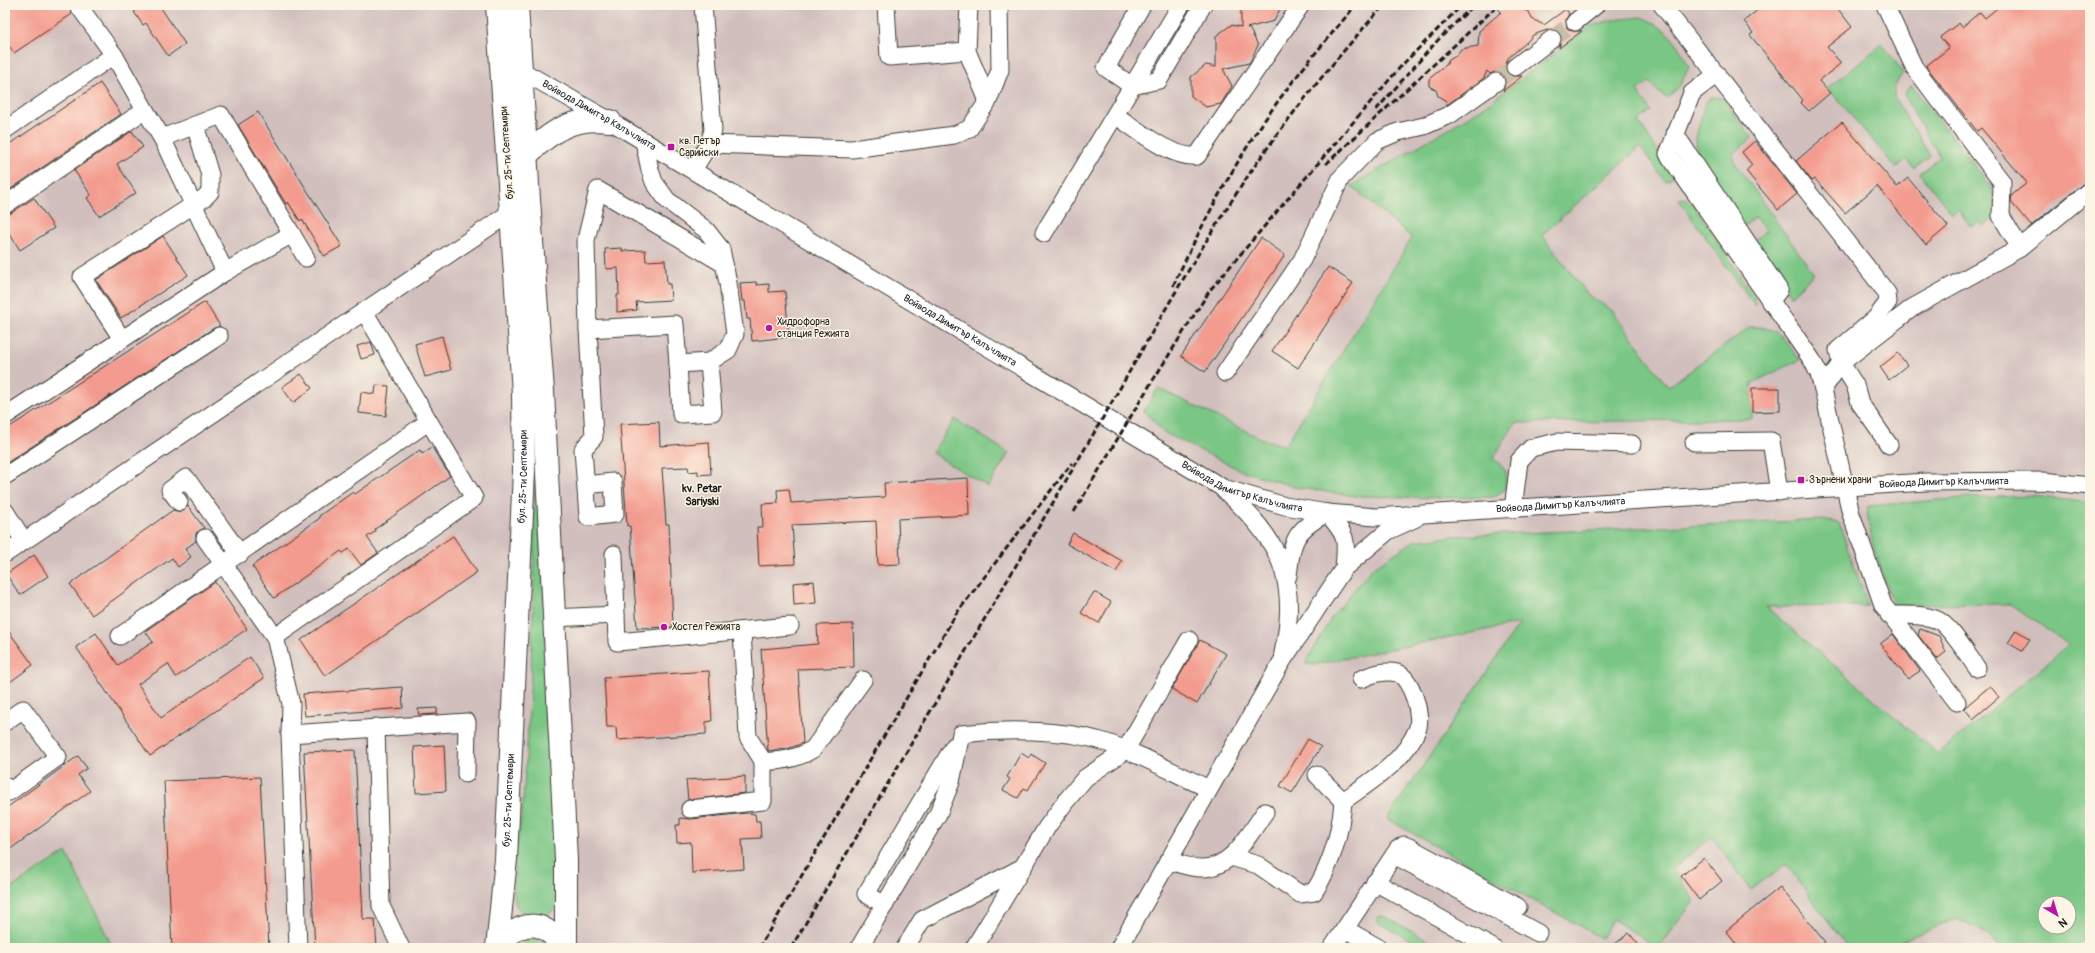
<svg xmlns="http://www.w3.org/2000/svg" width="2095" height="953" font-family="Pangolin,sans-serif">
<rect width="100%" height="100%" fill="#fcf5e5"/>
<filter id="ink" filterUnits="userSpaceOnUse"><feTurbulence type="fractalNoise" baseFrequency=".025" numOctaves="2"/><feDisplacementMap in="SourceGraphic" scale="8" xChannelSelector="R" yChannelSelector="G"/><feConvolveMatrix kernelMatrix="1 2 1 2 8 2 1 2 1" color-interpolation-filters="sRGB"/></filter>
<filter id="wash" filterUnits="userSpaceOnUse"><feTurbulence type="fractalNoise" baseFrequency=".012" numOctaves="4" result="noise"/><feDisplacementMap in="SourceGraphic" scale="16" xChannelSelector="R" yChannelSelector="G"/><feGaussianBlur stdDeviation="0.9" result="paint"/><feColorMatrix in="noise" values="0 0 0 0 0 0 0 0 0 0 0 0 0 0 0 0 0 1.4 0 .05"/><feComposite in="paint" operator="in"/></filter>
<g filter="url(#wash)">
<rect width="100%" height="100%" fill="#f2e8cc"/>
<path fill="#d1bfbd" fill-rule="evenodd" d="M 5,5 L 2090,5 L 2090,936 L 2073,948 L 113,948 L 66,852 L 5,892 ZM 2045,903 L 2069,903 L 2069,927 L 2045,927 Z"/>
<path fill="#7ac685" stroke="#4b7150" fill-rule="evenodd" d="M 1641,17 C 1668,28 1677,41 1689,67 L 1680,86 L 1667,98 L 1659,93 L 1649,82 L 1637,90 L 1651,111 L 1638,121 L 1672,173 L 1671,178 L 1665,181 L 1640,147 L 1542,235 L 1588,295 L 1613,311 L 1668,387 L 1750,327 C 1780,326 1783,338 1800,360 L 1752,383 L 1752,419 L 1515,423 L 1494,458 L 1506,471 L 1506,489 L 1494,497 L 1440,498 L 1354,496 L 1294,487 L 1240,470 L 1163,432 L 1144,411 L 1158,388 L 1260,438 L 1285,446 L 1412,238 L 1351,186 L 1481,109 L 1591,26 L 1612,20 Z
M 1882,44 L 1903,72 L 1895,86 L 1894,97 L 1930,156 L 1914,168 L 1907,159 L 1896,168 L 1828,88 Z
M 1911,85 L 1992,188 L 1995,206 L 1994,218 L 1983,227 L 1980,221 L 1971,227 L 1958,209 L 1952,214 L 1920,173 L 1940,157 L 1910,107 L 1905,93 Z
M 1711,97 L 1723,98 L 1752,138 L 1733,154 L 1733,160 L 1814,274 L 1790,296 L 1753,241 L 1766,231 L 1755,217 L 1744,226 L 1697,154 L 1696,137 L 1705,103 Z
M 1685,198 L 1693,204 L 1754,297 L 1755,306 L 1678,199 Z
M 534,416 L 560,902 C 552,918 529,921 517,907 C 514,902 514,895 514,890 C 512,864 519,837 522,812 C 525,779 527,745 529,712 C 535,614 534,515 534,416 Z
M 955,419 L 1009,453 L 988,487 L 932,453 Z
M 2034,496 L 2090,503 L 2090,936 L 2073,948 L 2000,948 L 1990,935 L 1955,919 L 1884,948 L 1848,948 L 1786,864 L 1751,890 L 1712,837 L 1672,869 L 1695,900 L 1658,948 L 1613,919 L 1601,938 L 1387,819 L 1520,623 L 1318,664 L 1305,664 L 1332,617 L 1371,569 L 1414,541 L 1454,536 L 1822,520 L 1839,523 L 1868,606 L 1766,607 L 1938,754 L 2069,645 L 2011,604 L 1893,605 C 1886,583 1864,527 1868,506 L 1963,498 ZM 2045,903 L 2069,903 L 2069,927 L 2045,927 Z
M 66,852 L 113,948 L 5,948 L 5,892 Z
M 1380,916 L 1386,917 L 1443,948 L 1425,948 L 1379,923 L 1377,920 Z
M 528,939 C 536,939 545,941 550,948 L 517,948 Z"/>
<g id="blocks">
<path fill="#f39b8e" d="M 15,5 L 68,5 L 72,14 L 14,53 L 5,40 L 5,12 Z
M 144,5 L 159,5 L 185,44 L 168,56 L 146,23 L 143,25 L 134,12 Z
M 1241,5 L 1282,5 L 1274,21 L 1247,28 L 1249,28 L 1258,45 L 1251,60 L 1249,63 L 1223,69 L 1232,86 L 1221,104 L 1206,107 L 1191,96 L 1191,77 L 1206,65 L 1216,67 L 1216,36 L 1231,25 L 1241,27 Z
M 1495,5 L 1521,5 L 1522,9 L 1529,12 L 1532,19 L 1544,25 L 1566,9 L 1569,14 L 1566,19 L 1567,28 L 1572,31 L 1582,31 L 1559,48 L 1562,37 L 1556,30 L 1550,29 L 1533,35 L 1527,42 L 1508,58 L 1506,63 L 1507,73 L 1511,76 L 1522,76 L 1503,91 L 1506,81 L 1504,76 L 1495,72 L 1490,74 L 1487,71 L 1484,78 L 1447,105 L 1446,101 L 1438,96 L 1436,90 L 1429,86 L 1429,79 L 1446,65 L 1449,60 L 1457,55 L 1461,49 L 1478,46 L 1479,31 L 1501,12 Z
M 1764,5 L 1835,5 L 1852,27 L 1827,47 L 1841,63 L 1819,81 L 1830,93 L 1809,111 L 1800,102 L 1803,100 L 1750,35 L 1753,33 L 1744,21 Z
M 2001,5 L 2090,5 L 2090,178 L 2031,226 L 2011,202 L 2012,195 L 2027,183 L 1981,128 L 1977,131 L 1926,66 L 1949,48 L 1940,37 L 1959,23 L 1962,27 L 1980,12 L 1985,18 Z
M 100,83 L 121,114 L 5,193 L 5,147 Z
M 258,112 L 342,246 L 324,256 L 302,219 L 300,221 L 288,202 L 286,204 L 238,125 Z
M 1842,122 L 1897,187 L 1908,178 L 1948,226 L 1926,245 L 1877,186 L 1845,213 L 1815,179 L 1812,181 L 1796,161 Z
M 132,131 L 143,147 L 117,164 L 136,193 L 99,216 L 87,198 L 91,195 L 74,170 Z
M 1755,141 L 1797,194 L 1778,210 L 1746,171 L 1752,165 L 1742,152 Z
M 34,198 L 54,228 L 20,250 L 5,227 L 5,215 L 11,213 Z
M 163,236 L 188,275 L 121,318 L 96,280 Z
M 1261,238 L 1285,255 L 1205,372 L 1181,356 Z
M 622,248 L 622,251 L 645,250 L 646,261 L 665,260 L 667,284 L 670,284 L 671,300 L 636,302 L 637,310 L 617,312 L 617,295 L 619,295 L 618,268 L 606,269 L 605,249 Z
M 1328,267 L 1353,283 L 1298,368 L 1272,351 Z
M 756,282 L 757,285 L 769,284 L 769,292 L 785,291 L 789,337 L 752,341 L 750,319 L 747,319 L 745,301 L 742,301 L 740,283 Z
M 205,302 L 220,326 L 214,328 L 5,464 L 5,430 Z
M 442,336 L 451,370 L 425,377 L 415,344 Z
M 371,342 L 375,355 L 361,359 L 357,346 Z
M 1898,353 L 1907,365 L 1889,380 L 1880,367 Z
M 301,374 L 312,388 L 293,403 L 282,387 Z
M 376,385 L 389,386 L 386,416 L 359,413 L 361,392 L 375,394 Z
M 1752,388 L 1780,388 L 1780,411 L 1752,412 Z
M 659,422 L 660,446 L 709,442 L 711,474 L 698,475 L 698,471 L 689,472 L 688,467 L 662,468 L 666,524 L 669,524 L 673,627 L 637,628 L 630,526 L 627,526 L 620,424 Z
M 432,447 L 450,476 L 375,529 L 376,531 L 367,537 L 378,553 L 361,565 L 349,549 L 343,553 L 341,551 L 274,598 L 252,566 L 320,518 L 319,516 L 353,492 L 355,494 L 420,450 L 422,454 Z
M 968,478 L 969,515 L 898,519 L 900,564 L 878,565 L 876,521 L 792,525 L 795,564 L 759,566 L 757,527 L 763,527 L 762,504 L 778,503 L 777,490 L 789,489 L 791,503 L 885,497 L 884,483 Z
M 188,506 L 204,528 L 196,533 L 196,541 L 185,549 L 191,557 L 178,567 L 172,558 L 92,615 L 70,584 L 173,510 L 181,512 Z
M 1073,533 L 1122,561 L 1116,572 L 1067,544 Z
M 453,536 L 477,572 L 325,676 L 301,640 Z
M 34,555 L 48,576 L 20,595 L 6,574 Z
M 814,581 L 816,603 L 794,605 L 793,583 Z
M 215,582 L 247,629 L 176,677 L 168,664 L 138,684 L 161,718 L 250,657 L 264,678 L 150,756 L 76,647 L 96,633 L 118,665 L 153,642 L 145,631 Z
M 1094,592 L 1111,602 L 1099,623 L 1081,613 Z
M 853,624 L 854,667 L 798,669 L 803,743 L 787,749 L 768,751 L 761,649 L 818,644 L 817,625 Z
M 5,626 L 33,665 L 10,682 L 5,675 Z
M 1920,629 L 1939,636 L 1946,652 L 1937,659 L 1918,635 Z
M 2016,630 L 2030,639 L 2022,651 L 2008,643 Z
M 1893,634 L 1920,671 L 1908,679 L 1880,644 Z
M 1200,640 L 1226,654 L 1197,704 L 1172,689 Z
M 709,671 L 712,721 L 706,722 L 706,734 L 617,740 L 616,727 L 607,727 L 604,678 Z
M 1990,686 L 1999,697 L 1973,719 L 1964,708 Z
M 402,687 L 403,708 L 305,716 L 303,694 Z
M 437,708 L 437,714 L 419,715 L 418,709 Z
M 1308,739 L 1321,747 L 1292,793 L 1280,786 Z
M 444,745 L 446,791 L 416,793 L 414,747 Z
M 355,750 L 363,919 L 375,919 L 377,948 L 315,948 L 304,752 Z
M 1021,753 L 1029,758 L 1031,754 L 1045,763 L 1028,790 L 1024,788 L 1018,798 L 1003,790 L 1010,779 L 1007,777 Z
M 78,756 L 87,768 L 78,775 L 90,791 L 5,853 L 5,809 Z
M 745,776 L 745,793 L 688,800 L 686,780 Z
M 260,777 L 269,948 L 172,948 L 164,781 Z
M 747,813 L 755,814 L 756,821 L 760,821 L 761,838 L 742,839 L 744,869 L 692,873 L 691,842 L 677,843 L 676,825 L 680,825 L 680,818 L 691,819 Z
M 1704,858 L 1722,881 L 1699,900 L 1681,876 Z
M 1780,887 L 1825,942 L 1817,948 L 1739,948 L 1726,931 Z
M 1629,933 L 1641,948 L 1610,948 Z"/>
</g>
</g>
<g filter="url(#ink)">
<use href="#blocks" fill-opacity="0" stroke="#3c3b36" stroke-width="1"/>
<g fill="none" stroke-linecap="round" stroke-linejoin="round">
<path stroke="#c7bfa9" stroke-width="17" stroke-dasharray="17 8" stroke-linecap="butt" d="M 1552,39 L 1575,22
M 1496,82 L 1515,67"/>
<defs>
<g id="minor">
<path d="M 78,5 L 114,55"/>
<path d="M 703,5 L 713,130 L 709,144"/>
<path d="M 886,5 L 889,57 L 967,51"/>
<path d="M 969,5 L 967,51 L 988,101"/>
<path d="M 1142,5 L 1106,68 L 1132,86 L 1159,80 L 1203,5"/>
<path d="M 1662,5 L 1887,293 L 1888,302 L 1876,318 L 1838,350 L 1841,363 L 1855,385 L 1860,403 L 1889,445"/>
<path d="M 1885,5 L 1914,67 L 2002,182 L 2001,216 L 2020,248"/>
<path d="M 1575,22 L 1596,5"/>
<path d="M 1515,67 L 1552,39"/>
<path id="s1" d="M 511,71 L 522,71 L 610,121 L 1223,488 L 1285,506 L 1327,513 L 1376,517 L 1926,482 L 2043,481 L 2090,486"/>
<path d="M 1717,74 L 1692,93 L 1668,154 L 1812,360 L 1819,374 L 1823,389 L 1851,514 L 1883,605 L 1957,702"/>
<path d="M 1115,115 C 1136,129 1172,159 1197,156 L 1301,5"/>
<path d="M 5,130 L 114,55 L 145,110"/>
<path d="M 1675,134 L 1779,290 L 1770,302"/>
<path d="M 162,138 L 221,115 L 306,258"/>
<path d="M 693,170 L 709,144 L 852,149 L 954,135 L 969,129 L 988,101 L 1000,70 L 999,5"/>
<path d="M 5,205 L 145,110 L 162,138 L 225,272 L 5,416"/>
<path d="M 1044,233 L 1181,5"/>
<path d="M 225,272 L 292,234"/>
<path d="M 588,329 L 586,240 L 598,190 L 724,264"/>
<path d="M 122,339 L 82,277 L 204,198 L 210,192 L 210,175 L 195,125"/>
<path d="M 678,364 L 681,414 L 713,412 L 709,362"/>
<path d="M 1225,373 L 1302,260 L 1341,178 L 1377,141 L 1398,132 L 1424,126 L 1451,114 L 1496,82"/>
<path d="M 1823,389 L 1841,363 L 1912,308 L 2020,248 L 2090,190"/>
<path d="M 1694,442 L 1771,441 L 1779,492"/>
<path d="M 5,476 L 219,336"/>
<path d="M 586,485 L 613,482 L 615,514 L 588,517 L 583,449 L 594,437 L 588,329 L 675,324 L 678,364 L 709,362 L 728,350 L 735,334 L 728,283 L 721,249 L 706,230 L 667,200 L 654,182 L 650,170 L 644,141"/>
<path d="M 1224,490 C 1279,539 1300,579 1283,653"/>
<path d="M 179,502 L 170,490 L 186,478 L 240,554"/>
<path d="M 1513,509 L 1519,461 L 1531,448 L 1557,442 L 1632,444"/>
<path d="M 5,511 L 24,541"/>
<path d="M 1327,513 C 1347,536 1347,538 1344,568"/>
<path d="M 205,538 L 275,637 L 291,704 L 290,734 L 298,948"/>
<path d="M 5,554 L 520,206"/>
<path d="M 1288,576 C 1292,541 1294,530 1327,513"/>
<path d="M 616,615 L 617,642 L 790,626"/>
<path d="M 1889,615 C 1904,615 1921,614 1935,619 C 1949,623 1968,656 1977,668"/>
<path d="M 553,618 L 616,615 L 614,554"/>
<path d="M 742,631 L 748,737 L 763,761 C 781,762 797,759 813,749 L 863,680"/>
<path d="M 120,636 L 428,422"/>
<path d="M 275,637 L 474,498 L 364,311"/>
<path d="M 5,722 L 23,709 L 58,757 L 9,792 L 5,786"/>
<path d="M 376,727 L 381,906 L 401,948"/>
<path d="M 290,734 L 467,722 L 466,774"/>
<path d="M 1343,801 C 1371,781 1403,763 1417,730 C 1423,717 1412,678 1397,673 C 1386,670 1371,674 1361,679"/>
<path d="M 690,809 L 763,801 L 763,761"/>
<path d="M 1394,855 L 1538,933"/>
<path d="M 1231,857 L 1258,865 L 1300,894 L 1314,892 C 1331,866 1341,832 1343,801 L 1317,775"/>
<path d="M 1168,861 C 1178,863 1190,868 1201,868 C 1232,869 1249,834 1265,812"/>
<path d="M 1375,882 L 1493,948"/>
<path d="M 885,905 L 866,894 L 954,746"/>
<path d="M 1345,929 L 1379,948"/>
<path d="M 859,948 L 938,814 L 951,782 L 961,734 C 1003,729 1061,729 1101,741 C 1135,751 1176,774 1209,789"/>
<path d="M 905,948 L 922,920 L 1023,867"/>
<path d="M 974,948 L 1047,827 L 1066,801 L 1085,778 L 1125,751 L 1189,640"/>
<path d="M 1119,948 L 1281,663 L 1344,568 L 1388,531 L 1416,518"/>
<path d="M 1332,948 L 1398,849 L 1404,845 L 1409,847 L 1518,907"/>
</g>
<g id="major">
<path d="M 517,5 L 529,200 L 543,391 L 566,860 L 566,948"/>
<path d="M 526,156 C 552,130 572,117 610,121"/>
<path d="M 497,946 C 520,921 543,916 562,948"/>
<path id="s2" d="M 497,948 L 506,859 L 524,471 L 523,393 L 497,5"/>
</g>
</defs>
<use href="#minor" stroke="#3c3b36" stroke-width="19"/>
<use href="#major" stroke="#3c3b36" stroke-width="24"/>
<use href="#minor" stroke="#fff" stroke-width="17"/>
<use href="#major" stroke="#fff" stroke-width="22"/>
<path stroke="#1c1c1c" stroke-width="3" stroke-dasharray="6 3" stroke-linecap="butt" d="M 1376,110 L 1438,40 L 1474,5
M 1326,164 L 1496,7
M 1173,286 C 1201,226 1233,165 1271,111 C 1297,74 1327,39 1356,5
M 1074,512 L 1143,396 L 1210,290 L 1402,65 L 1462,5
M 759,948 L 956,614 L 1072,463
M 791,948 C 889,782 986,616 1084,450 C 1136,362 1185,271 1242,185 C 1284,121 1333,62 1384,5"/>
</g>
</g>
<g fill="#b5179e" stroke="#fcf5e5" stroke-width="1.5">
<rect x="667" y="143" width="8" height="8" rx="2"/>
<circle cx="769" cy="328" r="4"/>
<rect x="1797" y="476" width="8" height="8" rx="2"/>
<circle cx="664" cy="627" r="4"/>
</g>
<g text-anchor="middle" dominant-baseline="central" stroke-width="3" stroke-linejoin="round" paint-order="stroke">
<g font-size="10" fill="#1c1c1c" stroke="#fcf5e5">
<text stroke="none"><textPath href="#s1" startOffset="100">Войвода Димитър Калъчлията</textPath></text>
<text transform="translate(507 153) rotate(-94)">бул. 25-ти Септември</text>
<text stroke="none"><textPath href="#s1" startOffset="520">Войвода Димитър Калъчлията</textPath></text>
<text stroke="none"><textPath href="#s2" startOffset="472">бул. 25-ти Септември</textPath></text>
<text stroke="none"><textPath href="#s1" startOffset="1552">Войвода Димитър Калъчлията</textPath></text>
<text stroke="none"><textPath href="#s1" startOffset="844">Войвода Димитър Калъчлията</textPath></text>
<text stroke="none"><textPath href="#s1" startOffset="1168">Войвода Димитър Калъчлията</textPath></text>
<text stroke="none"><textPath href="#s2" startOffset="148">бул. 25-ти Септември</textPath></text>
</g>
<g font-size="10" fill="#1c1c1c" stroke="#fcf5e5" text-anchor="start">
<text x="679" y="141">кв. Петър<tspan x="679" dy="12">Сарийски</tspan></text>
<text x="777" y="322">Хидрофорна<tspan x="777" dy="12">станция Режията</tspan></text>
<text x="1809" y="480">Зърнени храни</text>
<text x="672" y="627">Хостел Режията</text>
</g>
<g font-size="11" font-weight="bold" fill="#1c1c1c" stroke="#fcf5e5">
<text x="702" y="488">kv. Petar<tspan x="702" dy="13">Sariyski</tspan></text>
</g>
</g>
<rect width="2095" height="953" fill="none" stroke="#fcf5e5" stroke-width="20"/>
<g transform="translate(2057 915) rotate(142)"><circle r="19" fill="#fcf5e5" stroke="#a29e95"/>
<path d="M0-3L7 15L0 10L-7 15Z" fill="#b5179e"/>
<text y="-6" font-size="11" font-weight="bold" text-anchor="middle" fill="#1c1c1c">N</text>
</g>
</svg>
